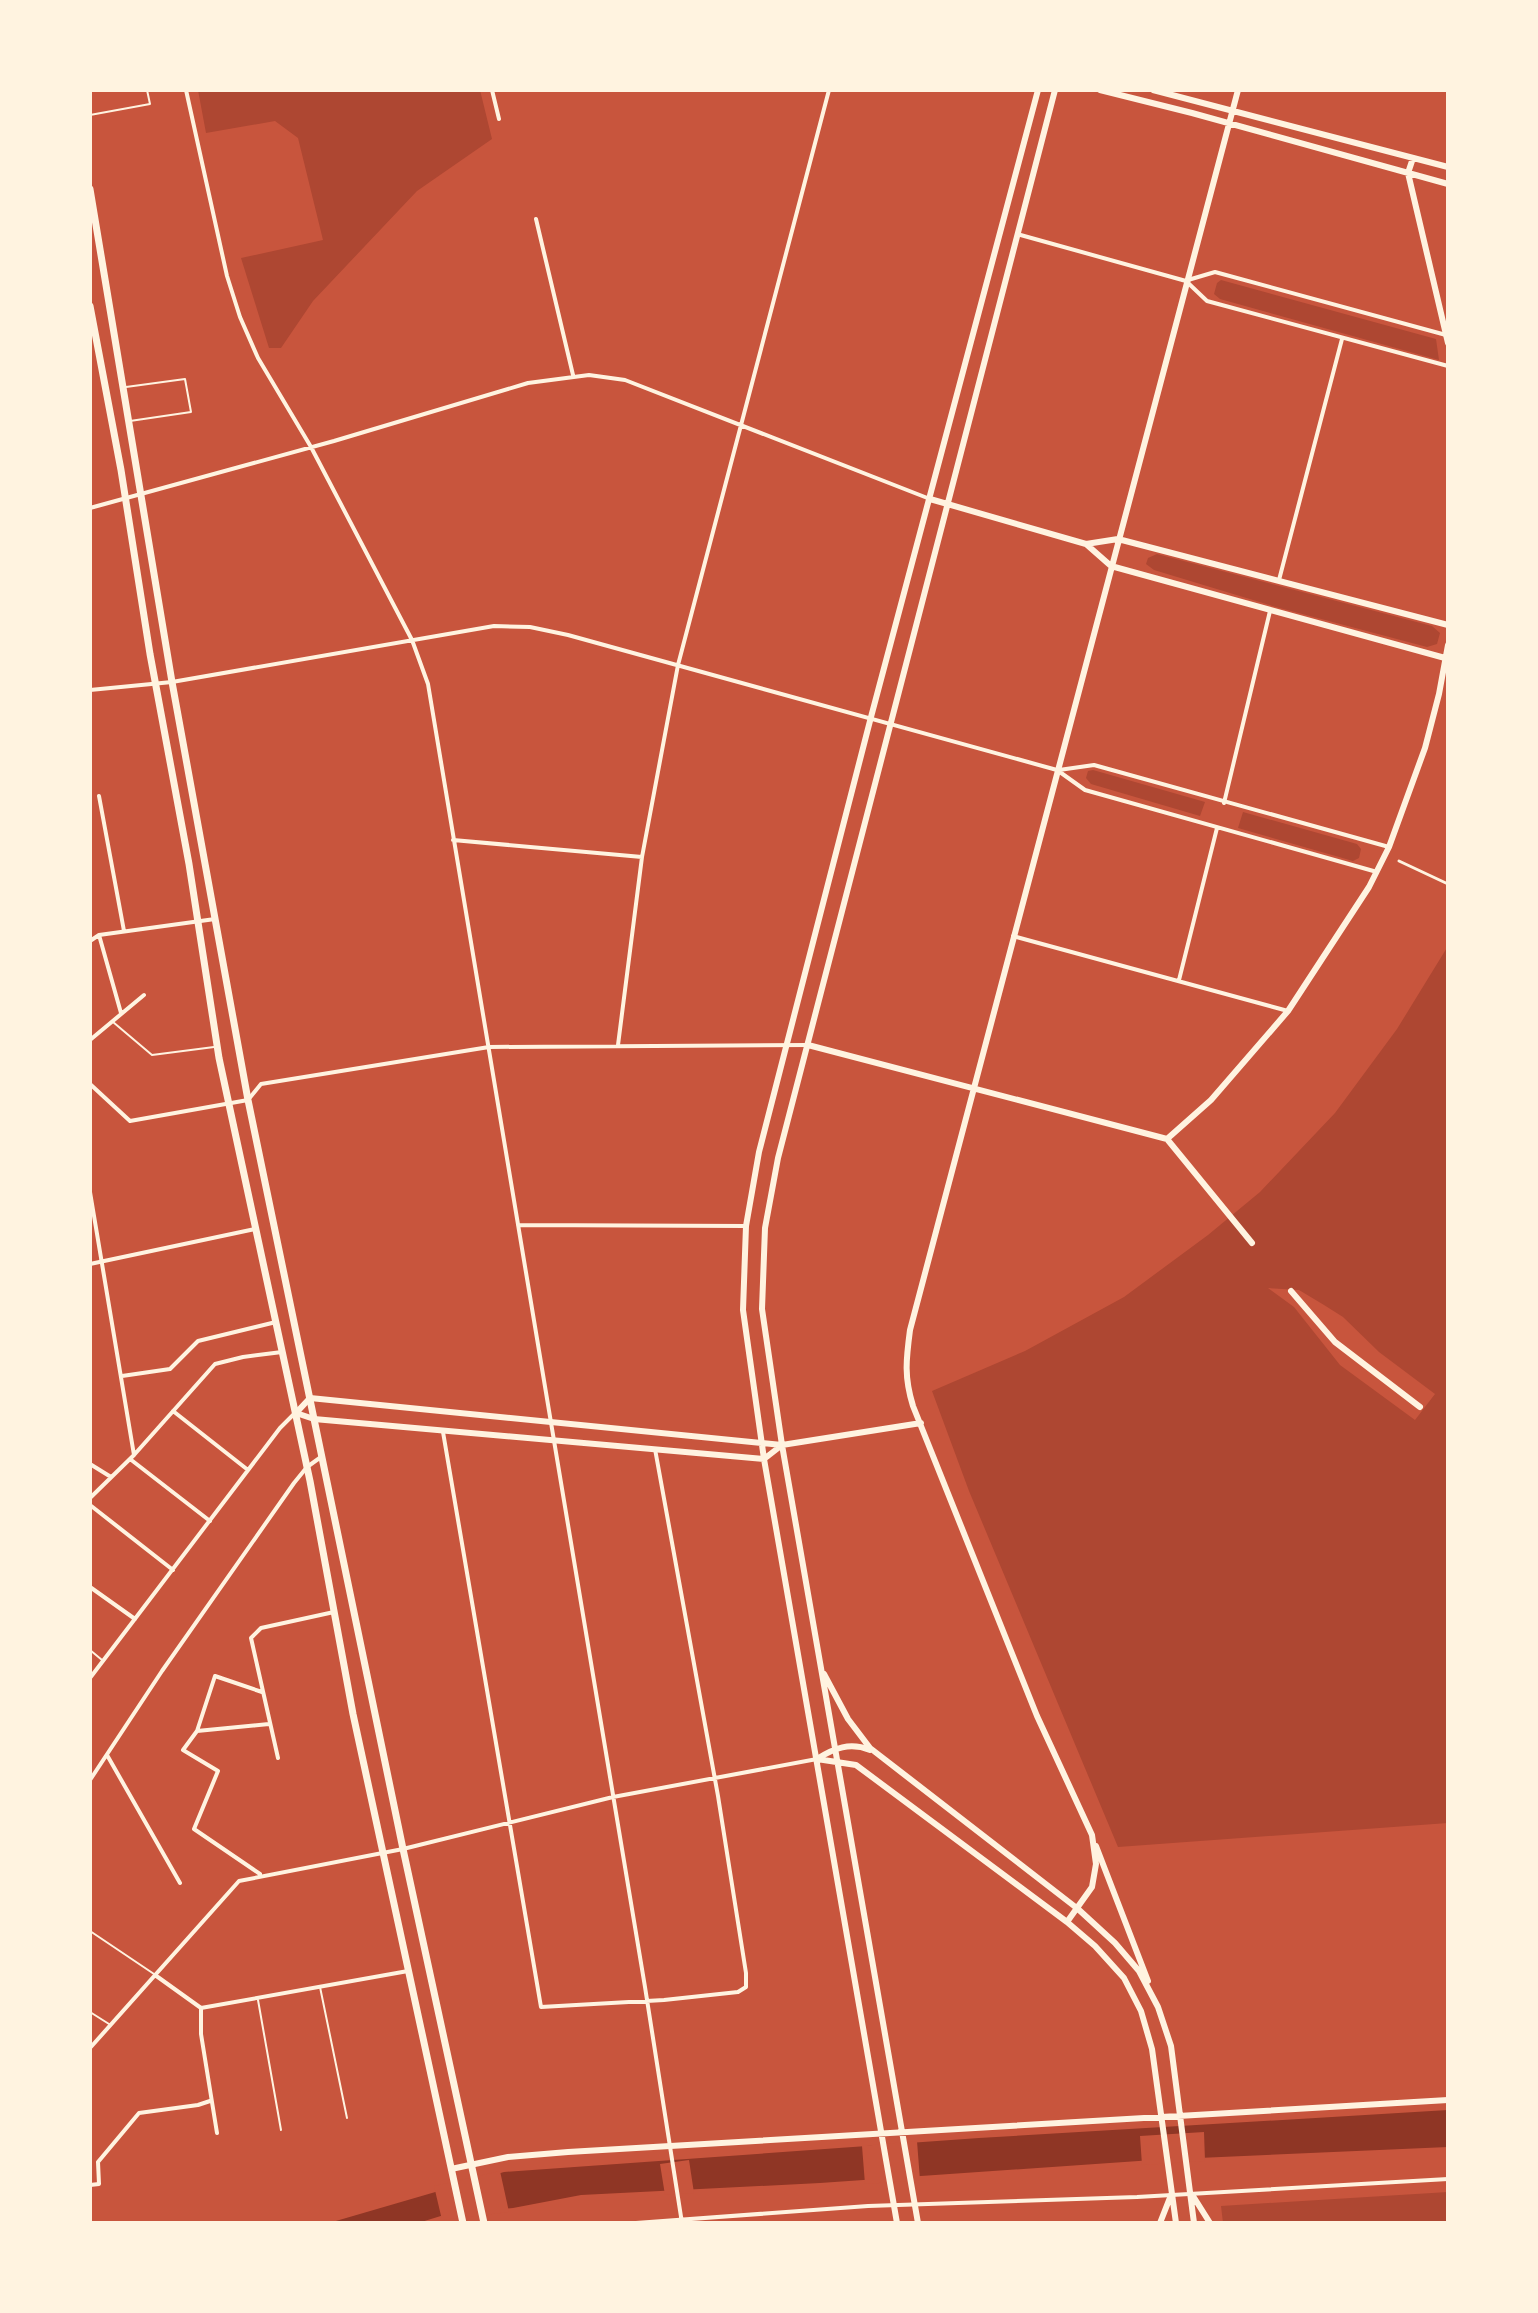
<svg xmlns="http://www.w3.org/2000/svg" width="1538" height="2313" font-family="Ubuntu,sans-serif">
<rect width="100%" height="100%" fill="#c8553d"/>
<path fill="#ae4732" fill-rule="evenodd" d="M 198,90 L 480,90 L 492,139 L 417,191 L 313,301 L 281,348 L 269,348 L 241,258 L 323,240 L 298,138 L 275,121 L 206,133 Z
M 1221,280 L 1436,339 L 1439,360 L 1220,299 L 1214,294 L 1217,283 Z
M 1157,554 L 1432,626 L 1440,633 L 1437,644 L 1427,647 L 1276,607 L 1154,570 L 1146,564 L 1148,558 Z
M 1093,770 L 1205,802 L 1200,816 L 1091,784 L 1086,778 L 1088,771 Z
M 1243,812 L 1357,844 L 1361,849 L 1359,858 L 1353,861 L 1238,828 Z
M 1448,946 L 1448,1823 L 1118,1847 L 969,1491 L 932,1391 L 1025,1351 L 1124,1297 L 1208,1235 L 1260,1192 L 1335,1113 L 1397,1029 ZM 1268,1288 L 1299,1290 L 1324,1305 L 1343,1317 L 1379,1352 L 1435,1394 L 1415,1420 L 1340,1365 L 1294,1307 Z
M 1448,2192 L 1448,2223 L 1223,2223 L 1221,2206 Z"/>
<path fill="#8f3625" d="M 1448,2110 L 1448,2147 L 1153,2160 L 820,2183 L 581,2195 L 513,2208 L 444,2215 L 418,2223 L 329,2223 L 504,2172 L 979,2138 Z"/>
<path fill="#c8553d" d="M 1204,2132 L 1205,2161 L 1142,2165 L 1140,2136 Z
M 917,2141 L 920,2180 L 865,2184 L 862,2146 Z
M 689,2160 L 694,2193 L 665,2195 L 660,2164 Z
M 500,2171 L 509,2212 L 442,2220 L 434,2186 Z"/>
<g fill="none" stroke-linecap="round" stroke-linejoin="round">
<path stroke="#fff3e0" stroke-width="2" d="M 90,115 L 150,104 L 147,90
M 126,387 L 185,379 L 191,412 L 130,421
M 113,1022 L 152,1055 L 214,1047
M 90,1650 L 102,1660
M 90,1931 L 154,1974
M 320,1987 L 347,2118
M 258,2000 L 281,2130
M 90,2012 L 109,2024"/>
<path stroke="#fff3e0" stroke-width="3" d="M 1399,861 L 1448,884"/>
<path stroke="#fff3e0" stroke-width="4" d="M 186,90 L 227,276 L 240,317 L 258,358 L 311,447 L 412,640 L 428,684 L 645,1987 L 682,2223
M 492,90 L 499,119
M 536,219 L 573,375
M 1017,234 L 1186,281 L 1207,301 L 1448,366
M 1188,280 L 1215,272 L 1446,335
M 90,508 L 334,441 L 528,383 L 589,375 L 625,380 L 930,499
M 1279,580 L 1342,339
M 90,690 L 172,682 L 494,626 L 530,627 L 568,635 L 1057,770 L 1085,790 L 1377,872
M 1059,770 L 1094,765 L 1389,847
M 99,796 L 124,931
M 1224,803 L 1270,611
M 453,840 L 642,857
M 99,935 L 121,1013
M 1013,936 L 1288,1011
M 90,941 L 99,935 L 215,919
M 1179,980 L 1217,828
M 90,1040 L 144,995
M 618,1045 L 642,857 L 678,665 L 829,90
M 90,1084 L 130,1121 L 248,1100 L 261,1084 L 489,1047 L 808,1045
M 90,1192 L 134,1455
M 518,1225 L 746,1226
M 90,1264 L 255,1229
M 122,1376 L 170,1369 L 198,1341 L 276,1322
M 173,1411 L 248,1470
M 443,1432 L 541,2007 L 664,2000 L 738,1992 L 746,1987 L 746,1973 L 718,1796 L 655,1449
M 130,1459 L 210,1521
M 90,1464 L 111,1477
M 90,1498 L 134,1455 L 215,1364 L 243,1357 L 282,1352
M 90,1505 L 173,1570
M 90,1587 L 135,1619
M 90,1678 L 280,1428 L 294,1414
M 197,1731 L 215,1676 L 262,1692
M 107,1755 L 180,1883
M 278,1758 L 251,1638 L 261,1628 L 334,1612
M 90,1780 L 162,1671 L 294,1483 L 307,1467 L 321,1457
M 260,1874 L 194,1829 L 218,1771 L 183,1750 L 197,1731 L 269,1724
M 155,1975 L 201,2008 L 408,1971
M 201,2009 L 201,2034 L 217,2133
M 90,2048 L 239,1881 L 403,1849 L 613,1797 L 817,1759
M 90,2185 L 99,2184 L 98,2162 L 139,2113 L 198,2105 L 210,2101
M 636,2223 L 868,2206 L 1137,2197 L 1448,2179"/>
<path stroke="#fff3e0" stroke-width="6" d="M 1100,90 L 1192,113 L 1448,184
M 1153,90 L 1448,167
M 1413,158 L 1408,173 L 1448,343
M 930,499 L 1086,544 L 1118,539 L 1448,625
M 1086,544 L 1111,566 L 1445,658
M 808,1045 L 1167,1139 L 1252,1243
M 1167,1139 L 1211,1100 L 1288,1011 L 1369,887 L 1389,847 L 1425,748 L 1439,694 L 1448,645
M 1291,1291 L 1335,1342 L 1420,1407
M 782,1445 L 764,1459 L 314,1419 L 296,1413 L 310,1398 L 782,1445 L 921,1423
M 824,1674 L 848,1719 L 870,1748 L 1078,1909 L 1115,1943 L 1139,1971 L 1158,2007 L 1171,2046 L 1194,2223
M 817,1759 L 856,1765 L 1067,1922 L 1095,1946 L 1124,1978 L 1141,2011 L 1152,2049 L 1176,2223
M 817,1759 C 834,1748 850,1742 870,1750
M 1096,1846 L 1148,1981
M 1067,1922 L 1092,1887 L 1096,1864 L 1092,1835 L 1037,1716 L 913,1406 C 904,1377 906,1360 910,1330 L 1238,90
M 451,2169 L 508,2157 L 568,2152 L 1448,2100
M 1193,2196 L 1210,2223
M 897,2223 L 764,1459 L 743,1310 L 746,1226 L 759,1152 L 871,717 L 1038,90
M 918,2223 L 782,1445 L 762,1309 L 765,1228 L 778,1158 L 1055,90
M 1160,2223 L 1171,2195"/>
<path stroke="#fff3e0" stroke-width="7" d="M 90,189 L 172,682 L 248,1100 L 403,1849 L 484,2223
M 90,306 L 121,470 L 150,654 L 189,864 L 219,1058 L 310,1481 L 353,1714 L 463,2223"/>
</g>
<rect width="1538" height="2313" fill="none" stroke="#fff3e0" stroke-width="184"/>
</svg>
